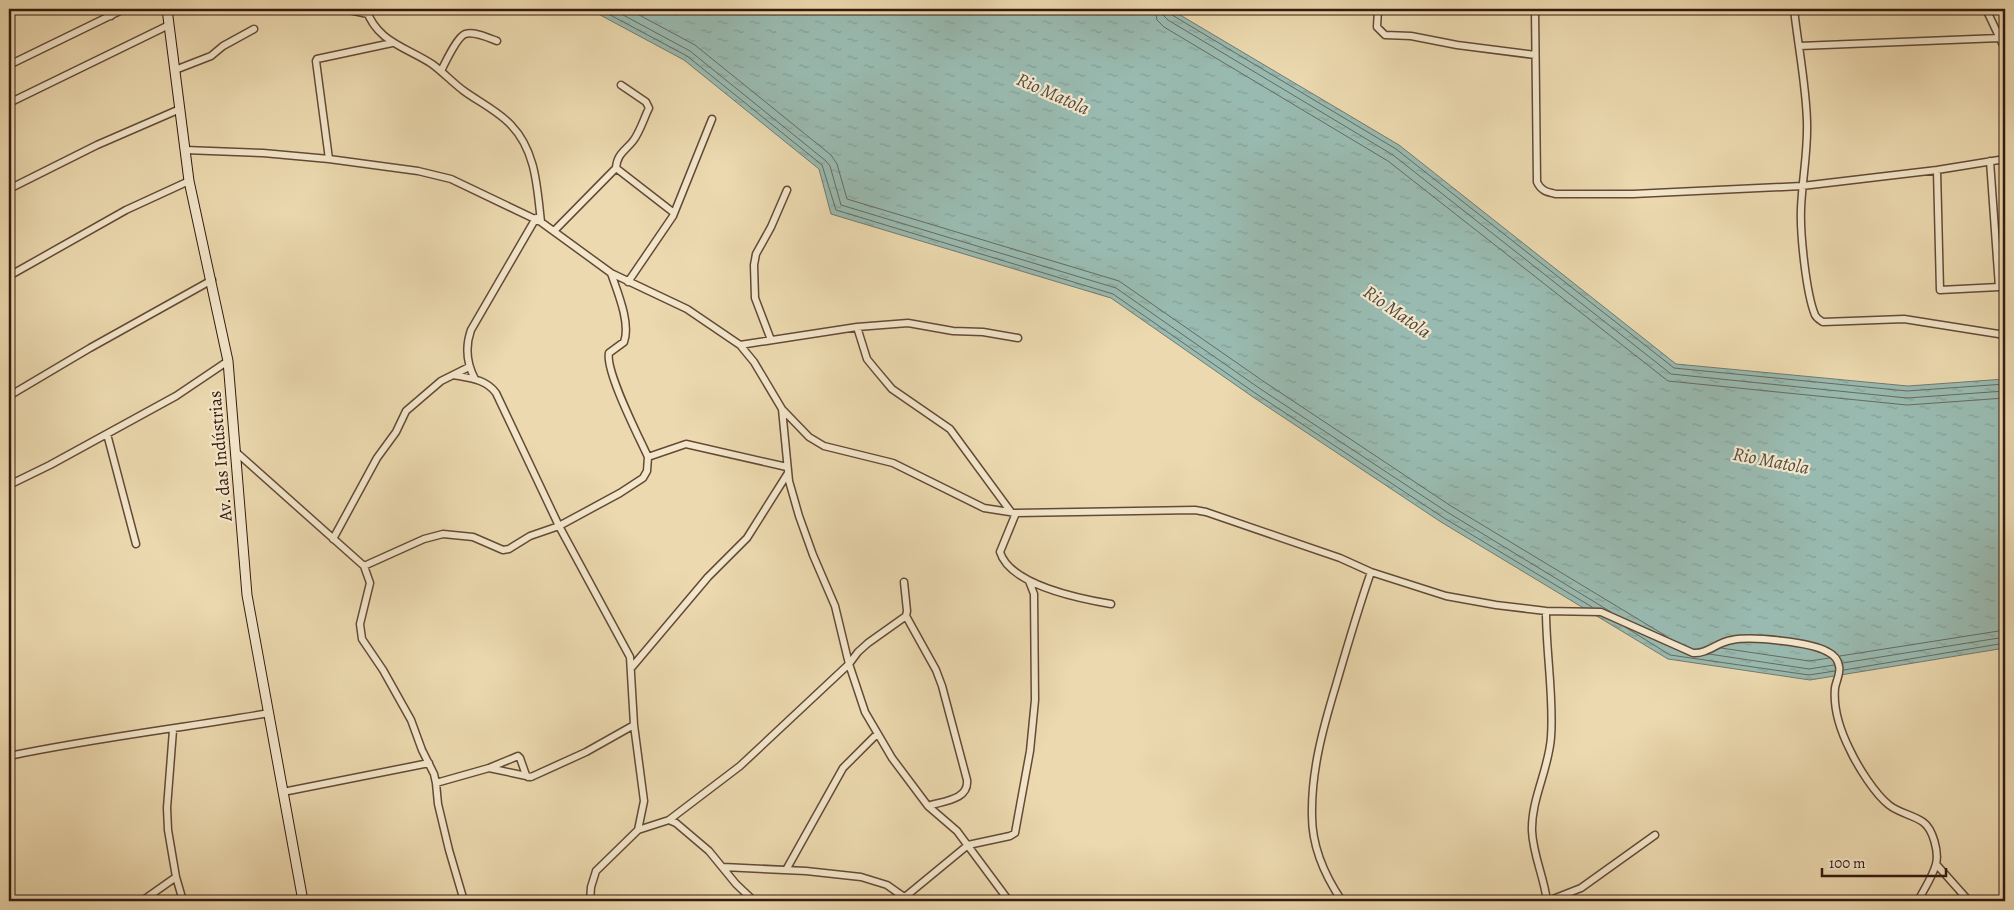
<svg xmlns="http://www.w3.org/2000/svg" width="2014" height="910" font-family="Alegreya,serif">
<defs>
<pattern id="water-ripples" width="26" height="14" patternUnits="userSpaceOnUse" patternTransform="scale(1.25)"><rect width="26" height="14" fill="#99bab0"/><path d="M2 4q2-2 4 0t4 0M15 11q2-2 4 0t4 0" fill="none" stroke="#849f96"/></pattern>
</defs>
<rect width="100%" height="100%" fill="#ecd9af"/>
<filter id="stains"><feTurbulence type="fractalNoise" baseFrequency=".004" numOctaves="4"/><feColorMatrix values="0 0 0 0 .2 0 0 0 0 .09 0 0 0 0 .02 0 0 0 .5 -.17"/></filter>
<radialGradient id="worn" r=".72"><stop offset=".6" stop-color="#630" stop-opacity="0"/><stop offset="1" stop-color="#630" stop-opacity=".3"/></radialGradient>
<path fill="url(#water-ripples)" stroke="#717a70" d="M 589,9 L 1170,9 L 1399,145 L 1676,364 L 1908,386 L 2005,379 L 2005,648 L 1810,680 L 1668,659 L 1441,522 L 1253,397 L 1111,298 L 831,214 L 819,169 L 684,60 Z"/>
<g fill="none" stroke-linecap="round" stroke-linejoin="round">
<path stroke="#676a60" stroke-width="1" d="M 599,9 L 687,56 L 822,165 L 836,210 L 1113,294 L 1255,393 L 1444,518 L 1592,607
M 612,9 L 690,51 L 826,161 L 830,166 L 841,205 L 1116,288 L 1259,388 L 1447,512 L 1611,612
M 628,9 L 695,45 L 831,155 L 837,164 L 847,199 L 1119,281 L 1263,381 L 1451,506 L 1666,636
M 1155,9 L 1157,20 L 1164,27 L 1388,161 L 1668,381 L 1907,405 L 2005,398
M 1162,9 L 1163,15 L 1168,20 L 1393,155 L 1671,374 L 1907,398 L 2005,391
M 1169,9 L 1172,15 L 1396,149 L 1674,368 L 1907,391 L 2005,384
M 1625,627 L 1670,655 L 1809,675 L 1835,671
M 1721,648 L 1809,661 L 1830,658
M 1709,654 L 1809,669 L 1834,665
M 1840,656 L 2005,630
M 1843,663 L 2005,637
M 1844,670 L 2005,643"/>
<defs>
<path id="street" d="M 107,9 L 111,16
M 285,9 L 286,9
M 344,9 L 368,14
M 366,9 C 377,42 406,47 432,64 C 443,72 453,83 464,91 C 479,102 498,111 511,125 C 536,151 537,187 541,222
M 1378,9 L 1377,27 L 1385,35 L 1411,36 L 1457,45 L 1535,55
M 1535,9 L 1537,182 C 1541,191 1547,192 1556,194 L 1633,194 L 1802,186 L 1937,170 L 2005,159
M 1794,9 C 1798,46 1806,84 1807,122 C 1808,152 1802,180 1801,209 C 1800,233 1806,293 1815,315 C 1817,319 1820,320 1823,322 L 1904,319 L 2005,335
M 1986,9 L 2005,49
M 1799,46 L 2000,38
M 9,65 L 124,9
M 175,70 L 211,56 L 223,46 L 254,29
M 441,71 C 445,63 457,37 465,34 C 474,31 489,38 497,41
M 9,103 L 169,25
M 185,150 L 263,153 L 329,159 L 418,171 L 451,179 L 541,222 L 611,273 L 687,309 L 740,345 L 754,362 L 782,409 L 789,481 L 799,516 L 813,555 L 835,606 L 849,664 L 865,712 L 892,758 L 928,806 L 957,831 L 1009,901
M 329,159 L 316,61 L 317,59 L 392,43
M 616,168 L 674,213
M 1937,170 L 1940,290 L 1999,287 L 1990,161
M 9,189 L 97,145 L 180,109
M 554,231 L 616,168 C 617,154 625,151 633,141 C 640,132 644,118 649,108 L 646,102 L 621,85
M 611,273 C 617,291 631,323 624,342 L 609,353 C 605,371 639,437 648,457
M 9,276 L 126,210 L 189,181
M 628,282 L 673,216 L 712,119
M 857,327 L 867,359 L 876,370 L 892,389 L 950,429 L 1011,512
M 771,340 L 755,298 L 754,265 L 756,254 L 771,227 L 787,190
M 740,345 L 857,327 L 908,323 L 953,331 L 983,332 L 1018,338
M 453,375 C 469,378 486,379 496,393 L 559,526 L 630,657 L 634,725 L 644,801 L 638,830 L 596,871 L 591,887 L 590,901
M 475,379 C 467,364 465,347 471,330 L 536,218
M 9,396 L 90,348 L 212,280
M 782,409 L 809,437 L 824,446 L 893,463 L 984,508 L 1016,513 L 1195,510 L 1206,512 L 1340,558 L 1371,572 L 1446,596 L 1496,605 L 1546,611 L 1601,612 L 1693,653 C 1708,654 1717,642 1732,640 C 1752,636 1811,642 1828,652 C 1834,655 1838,659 1839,666 C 1841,673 1836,681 1835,688 C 1833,709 1841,732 1850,750 C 1858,767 1875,794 1889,805 C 1899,813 1913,815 1923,822 C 1933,829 1939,852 1936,864 C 1933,876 1924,889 1918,901
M 107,434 L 136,544
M 236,452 L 364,566 L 370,583 L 360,624 L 362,639 L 383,670 L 411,720 L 422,750 L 434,774 L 436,783 L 438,804 L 449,850 L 464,901
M 9,485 L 50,465 L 176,396 L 228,361
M 1016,513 L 1000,552 C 1010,585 1081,599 1111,604
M 333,539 L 377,458 L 396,432 L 406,411 L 441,381 L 469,367
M 364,566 L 424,539 L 443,534 L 473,537 L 503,550 L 509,549 L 530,536 L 559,526 L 620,493 L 643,478 L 647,471 L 648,457 L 686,444 L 787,467
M 1546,611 C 1546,652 1554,698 1551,737 C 1549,769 1531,799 1532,831 C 1533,855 1544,877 1547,901
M 906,616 L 936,670 L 942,686 L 967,780 C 969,800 943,801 928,806
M 632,667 L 708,577 L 747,538 L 788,473
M 173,730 L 167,808 L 168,830 L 176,877 L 183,901
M 9,756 C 95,738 182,728 269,713
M 489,768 L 531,777 L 586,752 L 634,725
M 436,783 L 489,768 L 518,756 L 520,758 L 526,775 L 528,777
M 283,792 L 429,763
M 669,820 L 740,766 L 849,664 L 858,652 L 868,643 L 906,616 L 907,611 L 904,582
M 638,830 L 669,820 L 676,823 L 709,851 L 736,884 L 754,901
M 1936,864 L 1969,901
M 723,867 L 806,871 L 861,877 L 887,885 L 904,897
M 786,870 L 843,768 L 877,734
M 142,901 L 176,877
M 900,901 L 968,845 L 1010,836 L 1015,833 L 1030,751 L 1035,700 L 1034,594 L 1029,581
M 1342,901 C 1325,876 1312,847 1312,816 C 1311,771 1323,728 1336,685 C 1347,647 1358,609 1371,572
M 1548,901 L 1581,888 L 1655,835"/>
<path id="secondary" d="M 167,9 L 189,181 L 228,361 L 247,595 L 303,901"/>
</defs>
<use href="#street" stroke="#634a37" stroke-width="9"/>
<use href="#secondary" stroke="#351a0f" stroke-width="11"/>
<use href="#street" stroke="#f3e6cb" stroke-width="6"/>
<use href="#secondary" stroke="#f3e6cb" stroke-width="9"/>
</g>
<g text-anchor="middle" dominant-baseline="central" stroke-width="4.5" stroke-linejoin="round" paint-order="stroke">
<g font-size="18" fill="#351a0f" stroke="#f3e6cb">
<text transform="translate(220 456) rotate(-95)">Av. das Indústrias</text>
</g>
<g font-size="19" font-style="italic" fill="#534a3f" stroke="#f3e6cb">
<text transform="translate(1053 94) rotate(24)">Rio Matola</text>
<text transform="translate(1397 312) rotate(35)">Rio Matola</text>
<text transform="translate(1771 461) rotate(11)">Rio Matola</text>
</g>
</g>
<rect width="2014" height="910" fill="none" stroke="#ecd9af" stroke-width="30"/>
<rect x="10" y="10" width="1994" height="890" fill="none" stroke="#351a0f" stroke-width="2.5"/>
<rect x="15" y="15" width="1984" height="880" fill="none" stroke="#351a0f"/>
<path d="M1822 868v8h124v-8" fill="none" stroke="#351a0f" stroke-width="2.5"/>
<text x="1829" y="868" font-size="15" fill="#351a0f" stroke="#f3e6cb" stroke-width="4" paint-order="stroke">100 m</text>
<rect width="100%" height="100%" filter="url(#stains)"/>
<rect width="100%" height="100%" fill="url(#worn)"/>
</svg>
